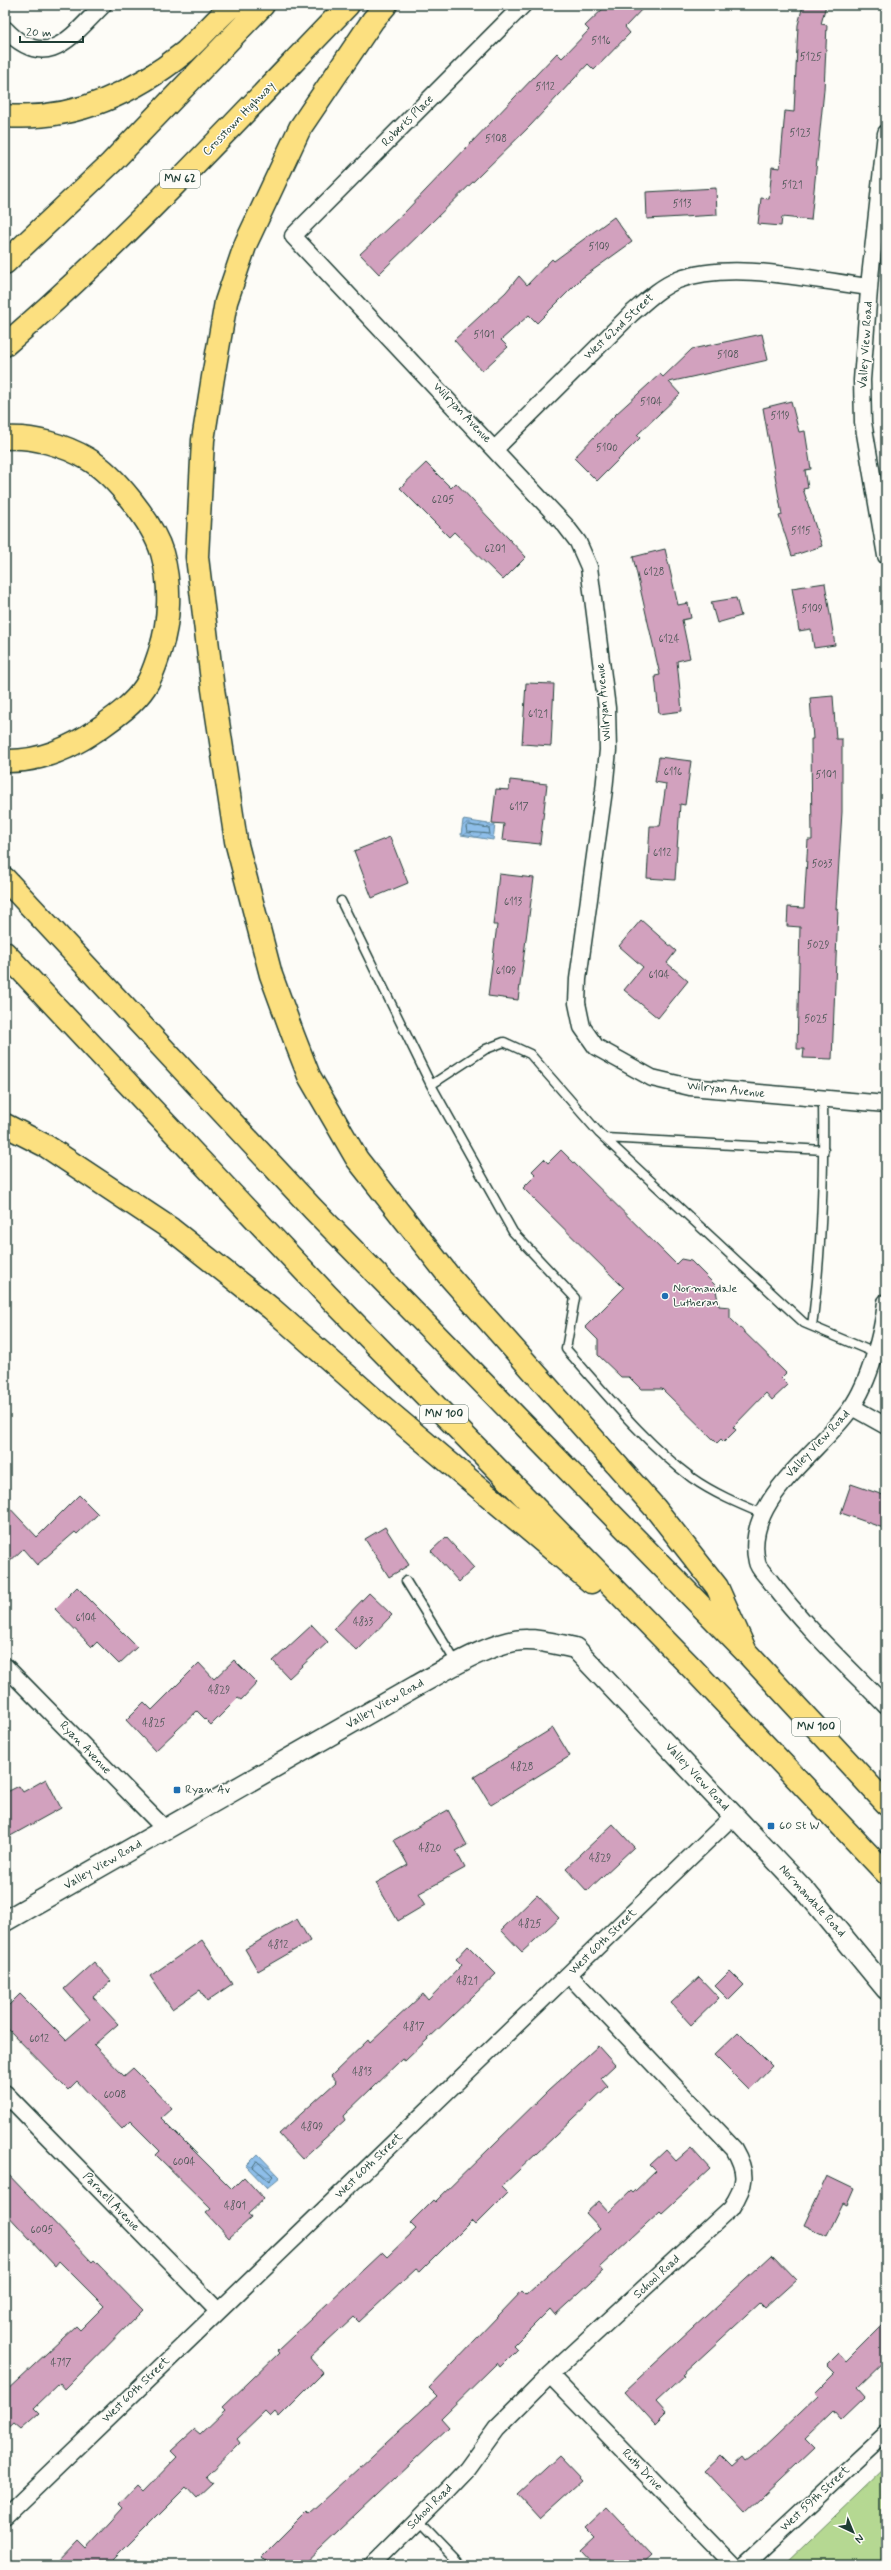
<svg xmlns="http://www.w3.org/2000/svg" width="891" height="2570" font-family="Mynerve,sans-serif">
<defs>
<pattern id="water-waves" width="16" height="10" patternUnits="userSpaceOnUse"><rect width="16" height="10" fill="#8ebee9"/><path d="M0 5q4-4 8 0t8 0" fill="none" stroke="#739cbe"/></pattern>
</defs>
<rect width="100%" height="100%" fill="#fdfcf7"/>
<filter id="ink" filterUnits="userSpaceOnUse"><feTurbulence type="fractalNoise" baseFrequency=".025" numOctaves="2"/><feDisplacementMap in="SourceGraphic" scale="8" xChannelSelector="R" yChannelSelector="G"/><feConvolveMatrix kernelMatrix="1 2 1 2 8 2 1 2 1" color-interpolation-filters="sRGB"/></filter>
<g filter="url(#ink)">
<path fill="#b5d892" stroke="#6a8a63" d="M 886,2467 L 886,2565 L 784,2565 Z"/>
<path fill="url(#water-waves)" stroke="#628aa1" d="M 463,820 L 495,825 L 493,840 L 461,835 Z
M 258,2154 L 280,2177 L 267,2188 L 246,2166 Z"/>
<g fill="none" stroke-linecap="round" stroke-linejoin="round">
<path stroke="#4b717c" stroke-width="1" d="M 469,825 L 489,828 L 490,834 L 467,832 L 466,827 Z
M 257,2161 L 273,2176 L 269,2181 L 253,2167 Z"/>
</g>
<path fill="#d2a1be" stroke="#1f3d34" d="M 607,5 L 646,5 L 625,27 L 630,33 L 594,70 L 588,64 L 530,126 L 379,274 L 360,254 L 405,212 L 557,53 L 562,58 L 589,30 L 585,26 Z
M 803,5 L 826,5 L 821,24 L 827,25 L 824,90 L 811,220 L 782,217 L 781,226 L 758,224 L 761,198 L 769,199 L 772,167 L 780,168 L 785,111 L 794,112 L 798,25 Z
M 716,188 L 717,215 L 647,219 L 646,192 Z
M 614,217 L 632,242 L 582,278 L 537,323 L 529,315 L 501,340 L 508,347 L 482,371 L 454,340 L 506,292 L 519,276 L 527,285 L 552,259 L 554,261 Z
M 762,334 L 768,360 L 669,382 L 680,394 L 637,435 L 640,438 L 597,481 L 574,458 L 616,414 L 660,374 L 663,377 L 692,349 Z
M 791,401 L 799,432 L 805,431 L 811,469 L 805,470 L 808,488 L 803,489 L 822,546 L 792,556 L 779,516 L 782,515 L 763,408 Z
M 426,463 L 451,488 L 456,483 L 526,557 L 503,580 L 454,532 L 449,537 L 400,488 Z
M 665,549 L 678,605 L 688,603 L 691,618 L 682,620 L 690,658 L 677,661 L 682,711 L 659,714 L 655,676 L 660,675 L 633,557 Z
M 825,583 L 835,645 L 814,648 L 811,629 L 799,631 L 792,588 Z
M 736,598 L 741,616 L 717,623 L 711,602 Z
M 526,683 L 554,684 L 551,746 L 522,744 Z
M 833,696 L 836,739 L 842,739 L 842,812 L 836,909 L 838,909 L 832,1059 L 803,1058 L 804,1049 L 797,1049 L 800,927 L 787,926 L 788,907 L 804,908 L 808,840 L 812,840 L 811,739 L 813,739 L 810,698 Z
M 659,757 L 691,761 L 685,805 L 680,804 L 675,880 L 647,878 L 650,826 L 660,826 L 666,784 L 655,782 Z
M 510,780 L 547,784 L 540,844 L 502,840 L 504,824 L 492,823 L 496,789 L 509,790 Z
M 390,837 L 408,883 L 372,898 L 354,851 Z
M 499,874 L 534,878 L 518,1000 L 488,996 L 497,925 L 493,925 Z
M 641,920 L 676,951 L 667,963 L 688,981 L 658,1018 L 624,990 L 643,967 L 619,946 Z
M 561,1150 L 676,1264 L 681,1259 L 691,1261 L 715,1285 L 719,1306 L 730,1307 L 730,1318 L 786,1373 L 781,1378 L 788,1385 L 772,1400 L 766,1393 L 733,1427 L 736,1430 L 724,1442 L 721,1439 L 717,1443 L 662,1389 L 641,1389 L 629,1377 L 621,1377 L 598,1355 L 598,1340 L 585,1327 L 624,1288 L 523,1188 L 536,1175 L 532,1171 L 544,1159 L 548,1163 Z
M 851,1484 L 886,1496 L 886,1529 L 841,1513 Z
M 79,1495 L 98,1514 L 77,1534 L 75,1532 L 37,1565 L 23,1549 L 5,1566 L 5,1503 L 37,1537 Z
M 385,1527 L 409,1565 L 389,1577 L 365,1539 Z
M 446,1537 L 474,1568 L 459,1582 L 431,1551 Z
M 77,1587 L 137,1647 L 119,1664 L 97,1642 L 92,1647 L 55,1609 Z
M 369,1593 L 392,1615 L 357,1651 L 334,1629 Z
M 312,1625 L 328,1642 L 289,1678 L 273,1661 Z
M 234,1660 L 257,1683 L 241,1700 L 238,1698 L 211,1725 L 197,1711 L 155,1751 L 126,1720 L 144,1702 L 152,1710 L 199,1663 L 214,1679 Z
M 553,1728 L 570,1756 L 491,1805 L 474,1777 Z
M 46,1779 L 61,1808 L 5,1839 L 5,1793 L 19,1786 L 23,1792 Z
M 448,1810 L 467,1845 L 456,1851 L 465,1868 L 418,1894 L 425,1905 L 398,1921 L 376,1883 L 408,1865 L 394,1840 Z
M 613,1824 L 634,1847 L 587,1891 L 566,1868 Z
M 537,1895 L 559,1918 L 522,1952 L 501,1930 Z
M 297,1919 L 310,1941 L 258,1971 L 245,1949 Z
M 202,1940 L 232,1984 L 207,2001 L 200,1990 L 172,2009 L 150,1976 Z
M 468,1946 L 496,1974 L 405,2061 L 402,2059 L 343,2116 L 345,2120 L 302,2159 L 279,2134 L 336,2082 L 331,2076 L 368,2040 L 370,2043 L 423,1994 L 428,2000 L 462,1965 L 456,1959 Z
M 94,1962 L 111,1981 L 93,1997 L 118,2024 L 94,2045 L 124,2076 L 133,2068 L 155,2090 L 172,2108 L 161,2118 L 232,2189 L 244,2177 L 264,2199 L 248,2214 L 251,2218 L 229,2238 L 206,2213 L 211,2209 L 156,2155 L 160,2151 L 130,2121 L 122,2129 L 77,2081 L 68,2090 L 5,2026 L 5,2009 L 20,1994 L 66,2040 L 90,2019 L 64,1989 Z
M 730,1971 L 744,1985 L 729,2000 L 715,1986 Z
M 699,1977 L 719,1998 L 691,2025 L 671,2003 Z
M 738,2032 L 772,2066 L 749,2090 L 714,2055 Z
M 598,2046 L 615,2065 L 601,2078 L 608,2086 L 501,2187 L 507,2193 L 475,2225 L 471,2221 L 420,2272 L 416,2269 L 359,2322 L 354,2317 L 310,2358 L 323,2373 L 279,2417 L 275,2412 L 270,2417 L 265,2412 L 237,2439 L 240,2443 L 206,2476 L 213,2484 L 197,2499 L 186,2487 L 108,2565 L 55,2565 L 79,2540 L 87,2548 L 123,2509 L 119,2505 L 137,2486 L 143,2492 L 177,2457 L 171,2451 L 194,2430 L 200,2435 L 225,2411 L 222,2408 L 279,2353 L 277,2351 L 382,2252 L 387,2257 L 416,2229 L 410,2223 L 433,2200 L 435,2202 L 548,2091 Z
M 691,2148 L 710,2169 L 662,2213 L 660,2211 L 600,2267 L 603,2271 L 555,2315 L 550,2309 L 513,2346 L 517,2350 L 500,2367 L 497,2363 L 441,2418 L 449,2427 L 303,2565 L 270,2565 L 262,2557 L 306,2513 L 308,2515 L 437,2396 L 429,2388 L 522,2291 L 526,2295 L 600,2228 L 586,2213 L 599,2201 L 609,2212 L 631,2191 L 633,2193 L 656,2171 L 650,2165 L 666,2150 L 676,2161 Z
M 5,2171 L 92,2262 L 94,2260 L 143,2310 L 65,2389 L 60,2383 L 34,2408 L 39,2413 L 21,2429 L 14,2423 L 5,2431 L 5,2392 L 76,2326 L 80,2330 L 104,2306 L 59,2261 L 55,2266 L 5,2212 Z
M 827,2176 L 854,2189 L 847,2205 L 843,2203 L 827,2236 L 804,2225 Z
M 772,2255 L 796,2280 L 765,2308 L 760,2303 L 682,2375 L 684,2376 L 656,2402 L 666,2413 L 655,2424 L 625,2391 Z
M 886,2321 L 886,2359 L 856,2388 L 865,2398 L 841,2421 L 833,2412 L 805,2439 L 814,2448 L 745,2513 L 705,2470 L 721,2455 L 733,2467 L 743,2458 L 746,2462 L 758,2453 L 818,2396 L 815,2393 L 835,2373 L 827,2365 L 839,2353 L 846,2361 Z
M 559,2456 L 582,2480 L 540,2518 L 518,2494 Z
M 606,2507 L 651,2555 L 640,2565 L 595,2565 L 582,2551 L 596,2538 L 585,2527 Z"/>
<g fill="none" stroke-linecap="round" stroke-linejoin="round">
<defs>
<path id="service" d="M 341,901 L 431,1085
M 605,1138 L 824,1150
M 812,1326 C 822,1251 824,1175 823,1099
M 763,1514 C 739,1504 713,1493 692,1478 C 644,1442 606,1394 566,1349 L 575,1298 L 513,1232 L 431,1085 L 486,1049 L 504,1042 L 530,1054 L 599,1133 L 804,1323 L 875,1353
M 406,1581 L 457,1664
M 418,2520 L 461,2565"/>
<path id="minor" d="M 523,5 L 293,236 L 565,525 L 578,542 L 589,567 L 607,708 L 608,750 L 604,790 L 578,979 L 577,1003 L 582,1027 L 596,1047 L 652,1078 L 690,1087 L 886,1104
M 5,29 C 47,73 71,37 103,5
M 886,133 L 870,277 L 862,380 L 863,422 L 886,556
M 495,449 L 631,314 C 645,302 660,287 678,280 C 732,260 812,280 869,287
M 886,1302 C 883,1332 869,1383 851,1408 C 821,1452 742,1500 757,1562 C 758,1569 767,1576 771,1582 C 805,1627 847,1666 886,1706
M 852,1407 L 886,1426
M 5,1666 L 166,1830
M 5,2093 L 218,2311
M 550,2375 L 734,2565
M 5,2517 L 734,1815
M 372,2565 L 448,2489 L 467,2469 L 496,2429 L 550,2375 L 731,2208 C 746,2185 748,2173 734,2149 L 569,1975
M 744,2565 L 886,2433"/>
<path id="tertiary" d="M 5,1921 L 416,1686 C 444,1671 495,1639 527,1640 C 543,1640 560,1645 575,1648 L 808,1894 L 886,1989"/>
<path id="motorway" d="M 386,5 L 373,20 L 300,128 L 246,243 L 226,302 L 213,377 L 203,440 L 197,557 L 213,689 L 236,841 L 271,975 L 293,1035 L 309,1076 L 357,1159 L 449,1276 L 655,1508 L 717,1587 L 746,1652
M 5,116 C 72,121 133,94 185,52 C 202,37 216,19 233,5
M 5,263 L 111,163 L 263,5
M 5,345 C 127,240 236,121 348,5
M 5,438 C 33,436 64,445 88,459 C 115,475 153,523 162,553 C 171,585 170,620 160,651 C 156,663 152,677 145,687 C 133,705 115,717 98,729 C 71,748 38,762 5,761
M 5,879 L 313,1209 L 746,1652 L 886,1803
M 5,953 L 327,1295 L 692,1668 L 886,1873
M 5,1125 L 46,1146 L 171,1229 L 272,1309 L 383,1407 L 591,1582"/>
</defs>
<use href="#service" stroke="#1f3d34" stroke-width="11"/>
<use href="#minor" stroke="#1f3d34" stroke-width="19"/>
<use href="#tertiary" stroke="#1f3d34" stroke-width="23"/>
<use href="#motorway" stroke="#1f3d34" stroke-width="25"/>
<use href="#service" stroke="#fdfcf7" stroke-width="8"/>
<use href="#minor" stroke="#fdfcf7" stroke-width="16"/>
<use href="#tertiary" stroke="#fdfcf7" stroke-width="20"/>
<use href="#motorway" stroke="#fce080" stroke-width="22"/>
</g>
</g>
<g fill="#1f6fb2" stroke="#fdfcf7" stroke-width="1.5">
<circle cx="665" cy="1296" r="4"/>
<rect x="173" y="1786" width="8" height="8" rx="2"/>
<rect x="767" y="1822" width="8" height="8" rx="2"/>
</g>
<g text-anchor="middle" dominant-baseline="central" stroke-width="3" stroke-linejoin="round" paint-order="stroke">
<g font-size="10" fill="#4c5656">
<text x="601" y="41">5116</text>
<text x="811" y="57">5125</text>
<text x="545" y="87">5112</text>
<text x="800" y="133">5123</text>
<text x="496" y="139">5108</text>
<text x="792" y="185">5121</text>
<text x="682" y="204">5113</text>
<text x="599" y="247">5109</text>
<text x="484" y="335">5101</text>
<text x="728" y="355">5108</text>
<text x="651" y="402">5104</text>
<text x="780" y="416">5119</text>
<text x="607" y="448">5100</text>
<text x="443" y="500">6205</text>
<text x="801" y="531">5115</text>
<text x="495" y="549">6201</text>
<text x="654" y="572">6128</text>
<text x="812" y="609">5109</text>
<text x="669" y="639">6124</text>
<text x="538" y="714">6121</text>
<text x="673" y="772">6116</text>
<text x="826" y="775">5101</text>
<text x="519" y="807">6117</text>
<text x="662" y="853">6112</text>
<text x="822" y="864">5033</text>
<text x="513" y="902">6113</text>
<text x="818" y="945">5029</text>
<text x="506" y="971">6109</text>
<text x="659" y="975">6104</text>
<text x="816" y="1019">5025</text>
<text x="86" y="1618">6104</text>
<text x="363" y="1622">4833</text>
<text x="219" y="1690">4829</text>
<text x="154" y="1723">4825</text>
<text x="522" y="1767">4828</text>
<text x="430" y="1848">4820</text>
<text x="600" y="1858">4829</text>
<text x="530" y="1924">4825</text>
<text x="278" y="1945">4812</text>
<text x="467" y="1981">4821</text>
<text x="414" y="2027">4817</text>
<text x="39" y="2039">6012</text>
<text x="362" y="2072">4813</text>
<text x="115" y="2095">6008</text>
<text x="312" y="2127">4809</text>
<text x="184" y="2162">6004</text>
<text x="235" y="2206">4801</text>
<text x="42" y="2230">6005</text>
<text x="61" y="2363">4717</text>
</g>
<g fill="#fdfcf7" stroke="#62766e" stroke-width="1">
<rect x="160" y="170" width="40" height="18" rx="3"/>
<rect x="420" y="1405" width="48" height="18" rx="3"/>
<rect x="792" y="1718" width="48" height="18" rx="3"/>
</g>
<g font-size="11" font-weight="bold" fill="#1f3d34">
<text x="180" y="179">MN 62</text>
<text x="444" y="1414">MN 100</text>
<text x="816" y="1727">MN 100</text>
</g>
<g font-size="12" fill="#1f3d34" stroke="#fdfcf7">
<text transform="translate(239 119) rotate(-46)">Crosstown Highway</text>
<text transform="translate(408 121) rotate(-45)">Roberts Place</text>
<text transform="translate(619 327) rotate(-43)">West 62nd Street</text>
<text transform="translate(866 345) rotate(-86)">Valley View Road</text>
<text transform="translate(462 413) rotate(46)">Wilryan Avenue</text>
<text transform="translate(604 702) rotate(-95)">Wilryan Avenue</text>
<text transform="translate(726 1090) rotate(6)">Wilryan Avenue</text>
<text transform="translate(818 1444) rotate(-47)">Valley View Road</text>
<text transform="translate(385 1704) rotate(-30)">Valley View Road</text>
<text transform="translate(85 1748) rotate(46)">Ryan Avenue</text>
<text transform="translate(697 1777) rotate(47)">Valley View Road</text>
<text transform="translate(103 1865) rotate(-30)">Valley View Road</text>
<text transform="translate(812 1901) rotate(48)">Normandale Road</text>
<text transform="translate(603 1942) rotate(-44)">West 60th Street</text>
<text transform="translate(369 2166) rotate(-44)">West 60th Street</text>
<text transform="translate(111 2202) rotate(46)">Parnell Avenue</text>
<text transform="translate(657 2277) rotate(-43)">School Road</text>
<text transform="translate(136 2390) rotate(-44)">West 60th Street</text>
<text transform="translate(642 2470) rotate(46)">Ruth Drive</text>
<text transform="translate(815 2499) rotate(-43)">West 59th Street</text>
<text transform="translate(430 2507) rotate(-45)">School Road</text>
</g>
<g font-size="12" fill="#1f3d34" stroke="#fdfcf7" text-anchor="start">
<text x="673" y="1289">Normandale<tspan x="673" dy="14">Lutheran</tspan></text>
<text x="185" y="1790">Ryan Av</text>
<text x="779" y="1826">60 St W</text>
</g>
</g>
<rect width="891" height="2570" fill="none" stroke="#fdfcf7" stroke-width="20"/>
<rect x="10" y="10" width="871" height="2550" fill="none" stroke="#1f3d34" stroke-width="1.5" filter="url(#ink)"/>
<g transform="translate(853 2532) rotate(136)" stroke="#fdfcf7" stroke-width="3" paint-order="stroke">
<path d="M0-3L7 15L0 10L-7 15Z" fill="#1f3d34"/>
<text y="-6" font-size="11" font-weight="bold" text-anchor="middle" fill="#1f3d34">N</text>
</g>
<path d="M20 36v6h63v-6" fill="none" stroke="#1f3d34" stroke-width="2"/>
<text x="26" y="36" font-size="12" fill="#1f3d34" stroke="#fdfcf7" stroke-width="3" paint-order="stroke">20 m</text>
</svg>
